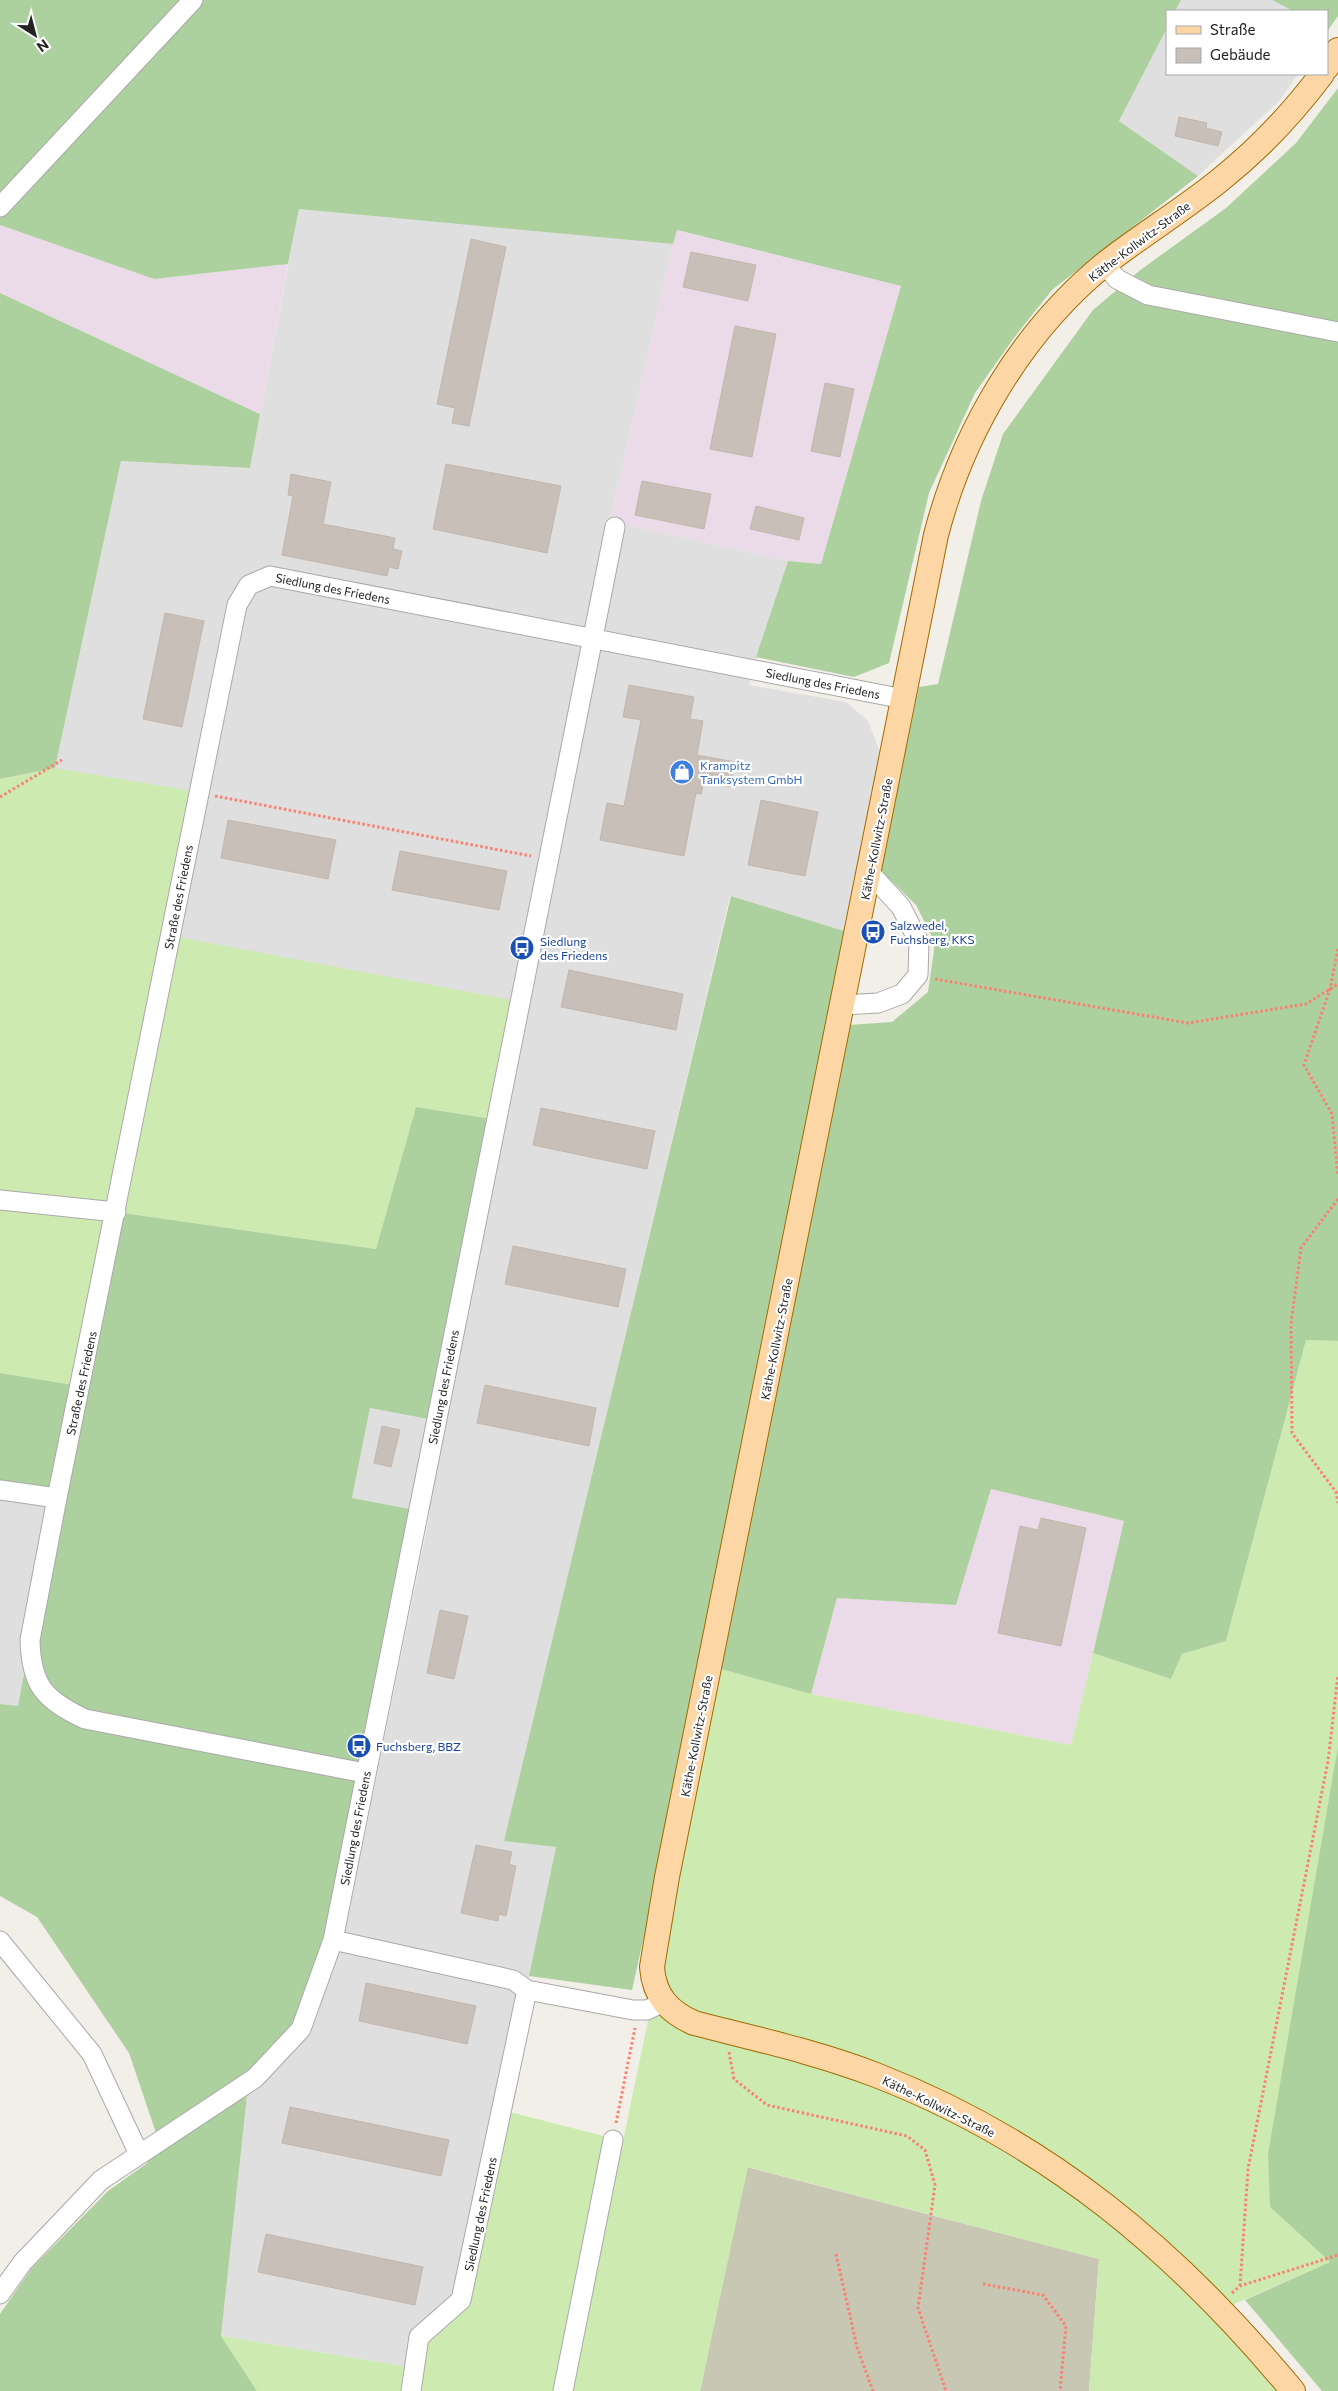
<svg xmlns="http://www.w3.org/2000/svg" width="1338" height="2391" font-family="Commissioner,sans-serif">
<rect width="100%" height="100%" fill="#f2efe9"/>
<path fill="#e0dfdf" d="M 1181,0 L 1272,0 L 1293,11 L 1175,11 Z
M 1167,28 L 1167,74 L 1298,74 L 1280,100 L 1198,176 L 1119,121 Z
M 299,208 L 673,244 L 610,521 L 788,561 L 749,685 L 846,702 L 868,721 L 881,754 L 847,932 L 730,896 L 505,1841 L 556,1847 L 502,2110 L 461,2300 L 414,2368 L 221,2336 L 247,2096 L 308,2031 L 350,1908 L 430,1513 L 352,1498 L 370,1408 L 428,1419 L 492,1119 L 162,934 L 55,768 L 121,461 L 250,468 Z
M 0,1490 L 57,1498 L 18,1707 L 0,1704 Z"/>
<path fill="#ebdbe8" d="M 0,225 L 154,279 L 288,264 L 260,414 L 0,293 Z
M 676,230 L 901,286 L 821,564 L 788,561 L 610,521 Z
M 991,1489 L 1124,1521 L 1071,1745 L 811,1694 L 837,1598 L 956,1605 Z"/>
<path fill="#c7c7b4" d="M 747,2167 L 1099,2259 L 1089,2391 L 700,2391 Z"/>
<path fill="#cdebb0" d="M 55,768 L 192,791 L 162,934 L 516,1001 L 492,1119 L 416,1107 L 376,1249 L 116,1212 L 80,1386 L 0,1373 L 0,779 Z
M 1306,1340 L 1338,1341 L 1338,1746 L 1270,2207 L 1330,2262 L 1216,2312 L 1281,2391 L 1089,2391 L 1099,2259 L 748,2167 L 700,2391 L 257,2391 L 221,2336 L 414,2368 L 419,2337 L 461,2300 L 502,2110 L 623,2141 L 721,1669 L 811,1694 L 1071,1745 L 1093,1653 L 1171,1679 L 1182,1654 L 1226,1641 Z"/>
<path fill="#add19e" d="M 0,0 L 181,0 L 0,192 Z
M 200,0 L 1181,0 L 1175,11 L 1167,11 L 1167,28 L 1119,121 L 1198,176 L 1052,290 L 1016,335 L 975,393 L 929,493 L 889,663 L 854,677 L 756,657 L 788,561 L 821,564 L 901,286 L 677,230 L 673,244 L 299,209 L 288,264 L 154,279 L 0,225 L 0,213 Z
M 1272,0 L 1338,0 L 1338,16 L 1328,30 L 1327,11 L 1293,11 Z
M 1338,88 L 1338,1341 L 1306,1340 L 1226,1641 L 1182,1654 L 1171,1679 L 1093,1653 L 1124,1521 L 991,1489 L 956,1605 L 837,1598 L 811,1694 L 721,1669 L 849,1025 L 892,1022 L 928,992 L 935,943 L 916,905 L 880,870 L 919,687 L 938,684 L 981,501 L 1003,434 L 1093,310 L 1139,271 L 1226,208 L 1296,143 Z
M 0,293 L 260,414 L 250,468 L 121,461 L 55,768 L 0,779 Z
M 731,896 L 847,932 L 661,1860 L 632,1990 L 529,1976 L 556,1847 L 504,1841 Z
M 416,1107 L 492,1119 L 428,1419 L 370,1408 L 352,1498 L 410,1509 L 327,1939 L 295,2028 L 249,2078 L 175,2130 L 247,2096 L 221,2336 L 257,2391 L 0,2391 L 0,2314 L 31,2269 L 108,2191 L 146,2164 L 170,2133 L 156,2133 L 129,2053 L 37,1917 L 0,1896 L 0,1704 L 18,1706 L 57,1499 L 0,1490 L 0,1373 L 80,1386 L 116,1212 L 376,1249 Z
M 1338,1746 L 1338,2391 L 1322,2391 L 1245,2300 L 1330,2262 L 1270,2207 L 1268,2154 Z"/>
<path fill="#c7bfb8" stroke="#c4b6ab" d="M 1179,117 L 1207,123 L 1206,128 L 1222,132 L 1218,146 L 1175,136 Z
M 471,239 L 506,247 L 469,426 L 452,423 L 455,408 L 437,404 Z
M 691,252 L 756,265 L 748,301 L 683,287 Z
M 735,326 L 776,334 L 752,457 L 710,449 Z
M 825,383 L 854,389 L 840,457 L 811,451 Z
M 446,464 L 561,486 L 547,553 L 433,529 Z
M 291,474 L 331,482 L 323,524 L 395,538 L 393,549 L 402,551 L 398,569 L 389,567 L 387,576 L 282,555 L 293,496 L 288,495 Z
M 642,481 L 711,494 L 704,529 L 635,515 Z
M 756,506 L 804,518 L 799,540 L 750,529 Z
M 165,613 L 204,621 L 182,727 L 143,719 Z
M 629,685 L 694,697 L 690,719 L 703,721 L 697,755 L 735,762 L 730,787 L 704,782 L 701,794 L 696,793 L 684,856 L 600,840 L 607,803 L 624,806 L 641,720 L 623,717 Z
M 761,800 L 818,812 L 805,876 L 748,865 Z
M 228,820 L 336,840 L 328,879 L 221,858 Z
M 400,851 L 507,871 L 499,910 L 392,890 Z
M 569,970 L 683,994 L 676,1030 L 561,1007 Z
M 541,1108 L 655,1131 L 647,1169 L 533,1145 Z
M 513,1246 L 626,1269 L 618,1307 L 505,1284 Z
M 485,1385 L 596,1408 L 589,1446 L 477,1423 Z
M 382,1426 L 400,1430 L 391,1467 L 374,1463 Z
M 1041,1518 L 1086,1528 L 1061,1646 L 998,1633 L 1020,1526 L 1038,1530 Z
M 440,1610 L 468,1616 L 454,1679 L 427,1673 Z
M 476,1845 L 512,1852 L 509,1864 L 516,1866 L 506,1916 L 499,1914 L 498,1921 L 461,1913 Z
M 366,1983 L 476,2006 L 467,2044 L 359,2021 Z
M 290,2107 L 449,2140 L 441,2176 L 282,2143 Z
M 266,2234 L 423,2267 L 415,2305 L 258,2272 Z"/>
<g fill="none" stroke-linecap="round" stroke-linejoin="round">
<defs>
<path id="minor" d="M 0,207 L 193,0
M 1105,264 L 1117,279 L 1148,295 L 1338,332
M 843,1005 L 878,1003 L 902,994 L 918,975 L 919,942 L 901,907 L 869,872
M 0,1200 L 116,1212
M 0,1490 L 57,1498
M 365,1773 L 85,1719 C 45,1700 31,1686 30,1640 L 57,1498 L 237,605 L 249,585 L 270,576 L 904,699
M 333,1940 L 513,1980 L 527,1990 L 633,2010 L 647,2010 L 664,2002
M 0,1941 L 92,2054 L 139,2154
M 0,2294 L 22,2263 L 101,2180 L 255,2078 L 301,2029 L 333,1940 L 615,527
M 411,2391 L 419,2337 L 461,2300 L 527,1990
M 563,2391 L 613,2140"/>
<path id="major" d="M 1327,67 L 1338,50
M 1293,2391 C 1176,2250 1048,2142 876,2075 C 816,2052 756,2039 694,2023 C 669,2012 654,1996 652,1967 L 667,1877 L 936,535 C 963,431 1022,331 1106,263 C 1143,234 1183,210 1220,180 C 1259,149 1292,114 1322,74"/>
</defs>
<use href="#minor" stroke="#a9a9a9" stroke-width="21"/>
<use href="#major" stroke="#a06b00" stroke-width="26"/>
<path stroke="#fa8072" stroke-width="3" stroke-dasharray="2.5 2.5" stroke-linecap="butt" d="M 215,796 L 531,856
M 0,797 L 62,760
M 1338,949 L 1330,989 L 1304,1065 L 1332,1114 L 1338,1176
M 935,979 L 1188,1023 L 1306,1004 L 1338,984
M 1338,1199 L 1301,1248 L 1291,1324 L 1292,1433 L 1336,1492 L 1338,1503
M 729,2052 L 734,2079 L 767,2105 L 907,2136 L 925,2150 L 935,2185 L 918,2308 L 946,2391
M 616,2123 L 635,2028
M 836,2254 L 857,2347 L 873,2391
M 983,2284 L 1043,2295 L 1066,2326 L 1060,2391
M 1240,2286 L 1248,2169 L 1328,1761 L 1338,1675
M 1232,2293 L 1240,2286 L 1338,2255"/>
<use href="#minor" stroke="#fff" stroke-width="19"/>
<use href="#major" stroke="#fcd6a4" stroke-width="24"/>
</g>
<defs>
<symbol id="shop-disc" viewBox="-11 -11 22 22"><circle r="9.5" fill="#3f7fe0" stroke="#fff"/><path d="M-5-2.5h2.3a2.7 3.5 0 0 1 5.4 0H5L5.5 6h-11ZM-1.5-2.5h3a1.5 2.3 0 0 0-3 0Z" fill="#fff"/></symbol>
<symbol id="bus-disc" viewBox="-11 -11 22 22"><circle r="9.5" fill="#1a4fb4" stroke="#fff"/><path d="M-5-6H5V4H4V6H2V4H-2V6H-4V4H-5ZM-3.5-4V0h7V-4ZM-3.5 1.2v1.5H-2V1.2ZM2 1.2v1.5H3.5V1.2Z" fill="#fff"/></symbol>
</defs>
<g fill-rule="evenodd">
<use href="#shop-disc" x="668" y="758" width="28" height="28"/>
<use href="#bus-disc" x="859" y="918" width="28" height="28"/>
<use href="#bus-disc" x="508" y="934" width="28" height="28"/>
<use href="#bus-disc" x="345" y="1732" width="28" height="28"/>
</g>
<g text-anchor="middle" dominant-baseline="central" stroke-width="4.5" stroke-linejoin="round" paint-order="stroke">
<g font-size="12" fill="#222" stroke="#fff">
<text transform="translate(1139 241) rotate(-37)">Käthe-Kollwitz-Straße</text>
<text transform="translate(333 588) rotate(11)">Siedlung des Friedens</text>
<text transform="translate(823 683) rotate(11)">Siedlung des Friedens</text>
<text transform="translate(876 839) rotate(-79)">Käthe-Kollwitz-Straße</text>
<text transform="translate(178 897) rotate(-79)">Straße des Friedens</text>
<text transform="translate(776 1339) rotate(-79)">Käthe-Kollwitz-Straße</text>
<text transform="translate(81 1383) rotate(-78)">Straße des Friedens</text>
<text transform="translate(443 1387) rotate(-79)">Siedlung des Friedens</text>
<text transform="translate(696 1736) rotate(-79)">Käthe-Kollwitz-Straße</text>
<text transform="translate(355 1828) rotate(-79)">Siedlung des Friedens</text>
<text transform="translate(939 2106) rotate(26)">Käthe-Kollwitz-Straße</text>
<text transform="translate(480 2214) rotate(-78)">Siedlung des Friedens</text>
</g>
<g font-size="12" fill="#366cbe" stroke="#fff" text-anchor="start">
<text x="700" y="765">Krampitz<tspan x="700" dy="14">Tanksystem GmbH</tspan></text>
</g>
<g font-size="12" fill="#164399" stroke="#fff" text-anchor="start">
<text x="890" y="925">Salzwedel,<tspan x="890" dy="14">Fuchsberg, KKS</tspan></text>
<text x="540" y="941">Siedlung<tspan x="540" dy="14">des Friedens</tspan></text>
<text x="376" y="1746">Fuchsberg, BBZ</text>
</g>
</g>
<rect x="1166" y="10" width="162" height="65" fill="#ffffff" stroke="#a7a7a7"/>
<rect x="1176" y="26" width="25" height="8" fill="#fcd6a4" stroke="#a7a7a7"/>
<text x="1210" y="35" font-size="15" fill="#222222">Straße</text>
<rect x="1176" y="48" width="25" height="15" fill="#c7bfb8" stroke="#a7a7a7"/>
<text x="1210" y="60" font-size="15" fill="#222222">Gebäude</text>
<g transform="translate(35 35) rotate(144)" stroke="#ffffff" stroke-width="4" paint-order="stroke">
<path d="M0-4L9 19L0 12L-9 19Z" fill="#222222"/>
<text y="-8" font-size="14" font-weight="bold" text-anchor="middle" fill="#222222">N</text>
</g>
</svg>
